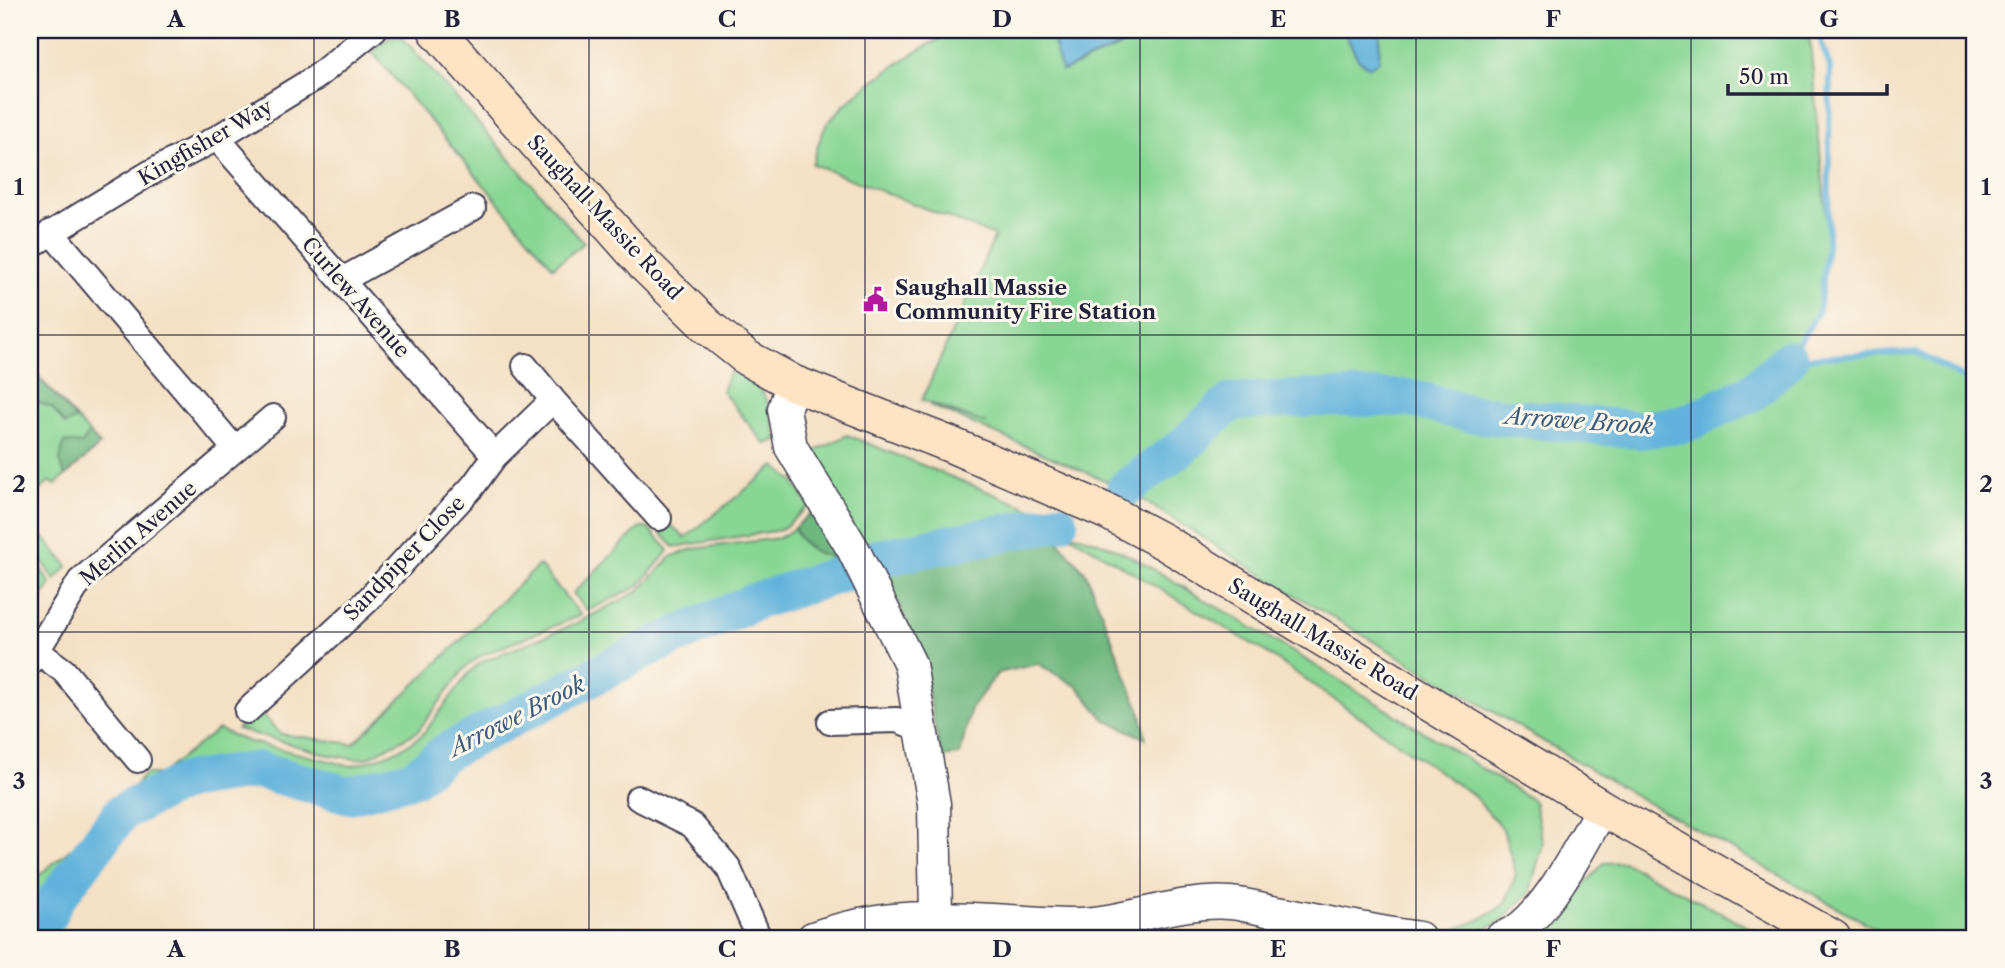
<svg xmlns="http://www.w3.org/2000/svg" width="2005" height="968" font-family="'Libre Caslon Text',serif">
<rect width="100%" height="100%" fill="#fbf7ec"/>
<filter id="ink" filterUnits="userSpaceOnUse"><feTurbulence type="fractalNoise" baseFrequency=".0143" numOctaves="2"/><feDisplacementMap in="SourceGraphic" scale="14" xChannelSelector="R" yChannelSelector="G"/><feConvolveMatrix kernelMatrix="1 2 1 2 8 2 1 2 1" color-interpolation-filters="sRGB"/></filter>
<filter id="wash" filterUnits="userSpaceOnUse"><feTurbulence type="fractalNoise" baseFrequency=".00686" numOctaves="4" result="noise"/><feDisplacementMap in="SourceGraphic" scale="28" xChannelSelector="R" yChannelSelector="G"/><feGaussianBlur stdDeviation="1.57" result="paint"/><feColorMatrix in="noise" values="0 0 0 0 0 0 0 0 0 0 0 0 0 0 0 0 0 1.4 0 .05"/><feComposite in="paint" operator="in"/></filter>
<g filter="url(#wash)">
<rect width="100%" height="100%" fill="#f4e0c4"/>
<path fill="#88d694" stroke="#557c68" stroke-width="2" d="M 956,30 L 1049,30 L 1063,71 L 1157,30 L 1809,30 L 1828,238 L 1819,311 L 1790,359 L 1916,352 L 1975,384 L 1975,938 L 1893,938 L 1643,800 L 1288,591 L 1125,489 L 929,405 L 987,424 L 922,400 L 995,236 L 812,164 C 817,152 820,133 828,123 C 856,88 916,50 956,30 Z
M 390,37 L 402,37 L 584,243 L 553,267 L 372,52 Z
M 738,371 C 768,387 771,410 777,440 L 765,444 L 722,391 L 729,373 Z
M 36,374 L 100,445 L 55,485 L 50,481 L 30,499 L 30,378 Z
M 847,435 L 1041,513 L 865,549 L 812,453 Z
M 775,466 L 793,481 L 809,506 L 781,530 L 674,547 L 661,533 L 671,525 L 685,538 Z
M 813,511 L 842,560 L 839,570 L 811,579 L 747,591 L 661,625 L 420,760 L 373,783 L 339,784 L 291,767 L 237,762 L 188,774 L 122,812 L 55,900 L 46,919 L 30,932 L 30,883 L 98,826 L 145,774 L 161,774 L 218,729 L 246,741 L 351,766 C 375,760 404,750 423,734 L 469,673 L 481,662 L 575,624 L 639,591 L 672,556 L 693,549 L 779,538 L 798,526 Z
M 30,522 L 68,566 L 55,580 L 30,543 Z
M 640,527 L 649,529 L 669,550 L 639,586 L 587,611 L 573,593 Z
M 1066,533 C 1115,541 1162,575 1205,600 C 1316,664 1425,733 1534,801 L 1543,844 L 1529,894 L 1497,924 L 1464,936 L 1443,933 L 1477,921 L 1505,904 L 1516,874 L 1503,829 L 1473,795 L 1264,651 Z
M 30,554 L 51,584 L 33,610 L 30,607 Z
M 539,565 L 581,615 L 480,656 L 465,668 L 417,732 L 369,757 L 356,759 L 329,755 L 237,729 L 258,711 L 281,734 L 353,744 Z
M 1624,862 L 1769,938 L 1537,938 L 1604,863 Z"/>
<path fill="#6eb77e" stroke="#486c5c" stroke-width="2" d="M 36,374 L 76,419 L 65,425 L 52,408 L 30,399 L 30,378 Z
M 89,433 L 100,445 L 65,476 L 60,461 L 64,442 L 82,444 Z
M 813,511 L 842,560 C 820,555 803,550 794,528 Z
M 1055,522 L 1066,533 L 1059,542 L 1086,573 L 1141,714 L 1146,739 L 1105,720 L 1078,687 L 1038,664 L 998,673 L 971,708 L 960,755 L 941,757 L 924,671 L 900,606 L 875,573 L 895,565 Z"/>
<path fill="#61b2dc" stroke="#426a8c" stroke-width="2" d="M 1049,30 L 1157,30 L 1062,71 Z
M 1343,30 L 1380,30 L 1379,61 L 1370,67 L 1358,59 Z"/>
<g fill="none" stroke-linecap="round" stroke-linejoin="round">
<path stroke="#61b2dc" stroke-width="6" d="M 1789,359 L 1819,311 L 1828,238 L 1830,67 L 1817,30
M 1789,359 L 1916,352 L 1975,384"/>
<path stroke="#61b2dc" stroke-width="38" d="M 1125,489 L 1182,447 L 1231,402 L 1317,398 L 1409,398 L 1473,414 L 1640,430 L 1685,424 L 1751,393 L 1789,359
M 30,934 L 46,919 L 55,900 L 122,812 L 185,781 L 258,770 L 349,795 L 414,778 L 446,752 L 649,648 L 754,602 L 851,571 L 874,559 L 1059,522"/>
</g>
</g>
<g filter="url(#ink)">
<g fill="none" stroke-linecap="round" stroke-linejoin="round">
<defs>
<path id="minor" d="M 217,138 L 495,456
M 51,232 L 235,449
M 30,246 L 148,174 L 217,138 L 315,78 L 374,30
M 342,280 L 473,208
M 525,366 L 553,400
M 37,651 L 64,671 L 138,760
M 30,662 L 80,581 L 273,417
M 247,711 L 366,602 L 473,486 L 495,456 L 553,400 L 659,518
M 830,722 L 897,720 L 921,729
M 638,798 L 692,825 L 728,867 L 759,938"/>
<path id="tertiary" d="M 793,383 L 784,409 L 791,447 L 853,549 L 910,664 L 934,804 L 936,916
M 813,938 C 903,906 974,921 1066,924 C 1122,926 1174,899 1230,903 C 1244,904 1258,908 1272,911 C 1321,919 1370,932 1419,938
M 1501,938 C 1541,928 1582,843 1602,808"/>
<path id="secondary" d="M 436,30 L 645,265 L 707,326 L 747,358 L 793,383 L 949,444 L 1108,512 L 1164,542 L 1602,808 L 1833,938"/>
</defs>
<use href="#minor" stroke="#423e50" stroke-width="28"/>
<use href="#tertiary" stroke="#423e50" stroke-width="35"/>
<use href="#secondary" stroke="#423e50" stroke-width="38"/>
<use href="#minor" stroke="#fff" stroke-width="24"/>
<use href="#tertiary" stroke="#fff" stroke-width="32"/>
<use href="#secondary" stroke="#fee4c5" stroke-width="35"/>
</g>
</g>
<path fill="none" stroke="#22223b" stroke-width="2" stroke-opacity="0.55" d="M 314,30 L 314,938M 589,30 L 589,938M 865,30 L 865,938M 1140,30 L 1140,938M 1416,30 L 1416,938M 1691,30 L 1691,938M 30,335 L 1975,335M 30,632 L 1975,632"/>
<defs>
<symbol id="civic-bare" viewBox="-9 -9 18 18"><path d="M-.6-6.5H3V-4.5H.6V-3L4-1V1h2V6H-6V1h2V-1L-.6-3ZM-1.2 2.5V6h2.4V2.5Z" fill="#b5179e" stroke="#fbf7ec" stroke-width="2.5" paint-order="stroke"/></symbol>
</defs>
<g fill-rule="evenodd">
<use href="#civic-bare" x="858" y="282" width="35" height="35"/>
</g>
<g text-anchor="middle" dominant-baseline="central" stroke-width="6" stroke-linejoin="round" paint-order="stroke">
<g font-size="21" fill="#22223b" stroke="#fbf7ec">
<text transform="translate(205 142) rotate(-30)">Kingfisher Way</text>
<text transform="translate(605 217) rotate(47)">Saughall Massie Road</text>
<text transform="translate(356 297) rotate(49)">Curlew Avenue</text>
<text transform="translate(138 533) rotate(-41)">Merlin Avenue</text>
<text transform="translate(404 558) rotate(-46)">Sandpiper Close</text>
<text transform="translate(1323 639) rotate(31)">Saughall Massie Road</text>
</g>
<g font-size="21" font-weight="bold" fill="#22223b" stroke="#fbf7ec" text-anchor="start">
<text x="895" y="287">Saughall Massie<tspan x="895" dy="24">Community Fire Station</tspan></text>
</g>
<g font-size="23" font-style="italic" fill="#3b5c7b" stroke="#fbf7ec">
<text transform="translate(1579 421) rotate(4)">Arrowe Brook</text>
<text transform="translate(517 716) rotate(-27)">Arrowe Brook</text>
</g>
</g>
<rect width="2005" height="968" fill="none" stroke="#fbf7ec" stroke-width="77"/>
<path d="M1728 84v10h159v-10" fill="none" stroke="#22223b" stroke-width="3.5"/>
<text x="1739" y="84" font-size="21" fill="#22223b" stroke="#fbf7ec" stroke-width="5" paint-order="stroke">50 m</text>
<rect x="38" y="38" width="1928" height="892" fill="none" stroke="#22223b" stroke-width="2.5"/>
<g font-size="23" text-anchor="middle" font-weight="bold" fill="#22223b">
<text x="176" y="27">A</text>
<text x="452" y="27">B</text>
<text x="727" y="27">C</text>
<text x="1002" y="27">D</text>
<text x="1278" y="27">E</text>
<text x="1553" y="27">F</text>
<text x="1829" y="27">G</text>
<text x="19" y="195">1</text>
<text x="1986" y="195">1</text>
<text x="19" y="492">2</text>
<text x="1986" y="492">2</text>
<text x="19" y="789">3</text>
<text x="1986" y="789">3</text>
<text x="176" y="957">A</text>
<text x="452" y="957">B</text>
<text x="727" y="957">C</text>
<text x="1002" y="957">D</text>
<text x="1278" y="957">E</text>
<text x="1553" y="957">F</text>
<text x="1829" y="957">G</text>
</g>
</svg>
